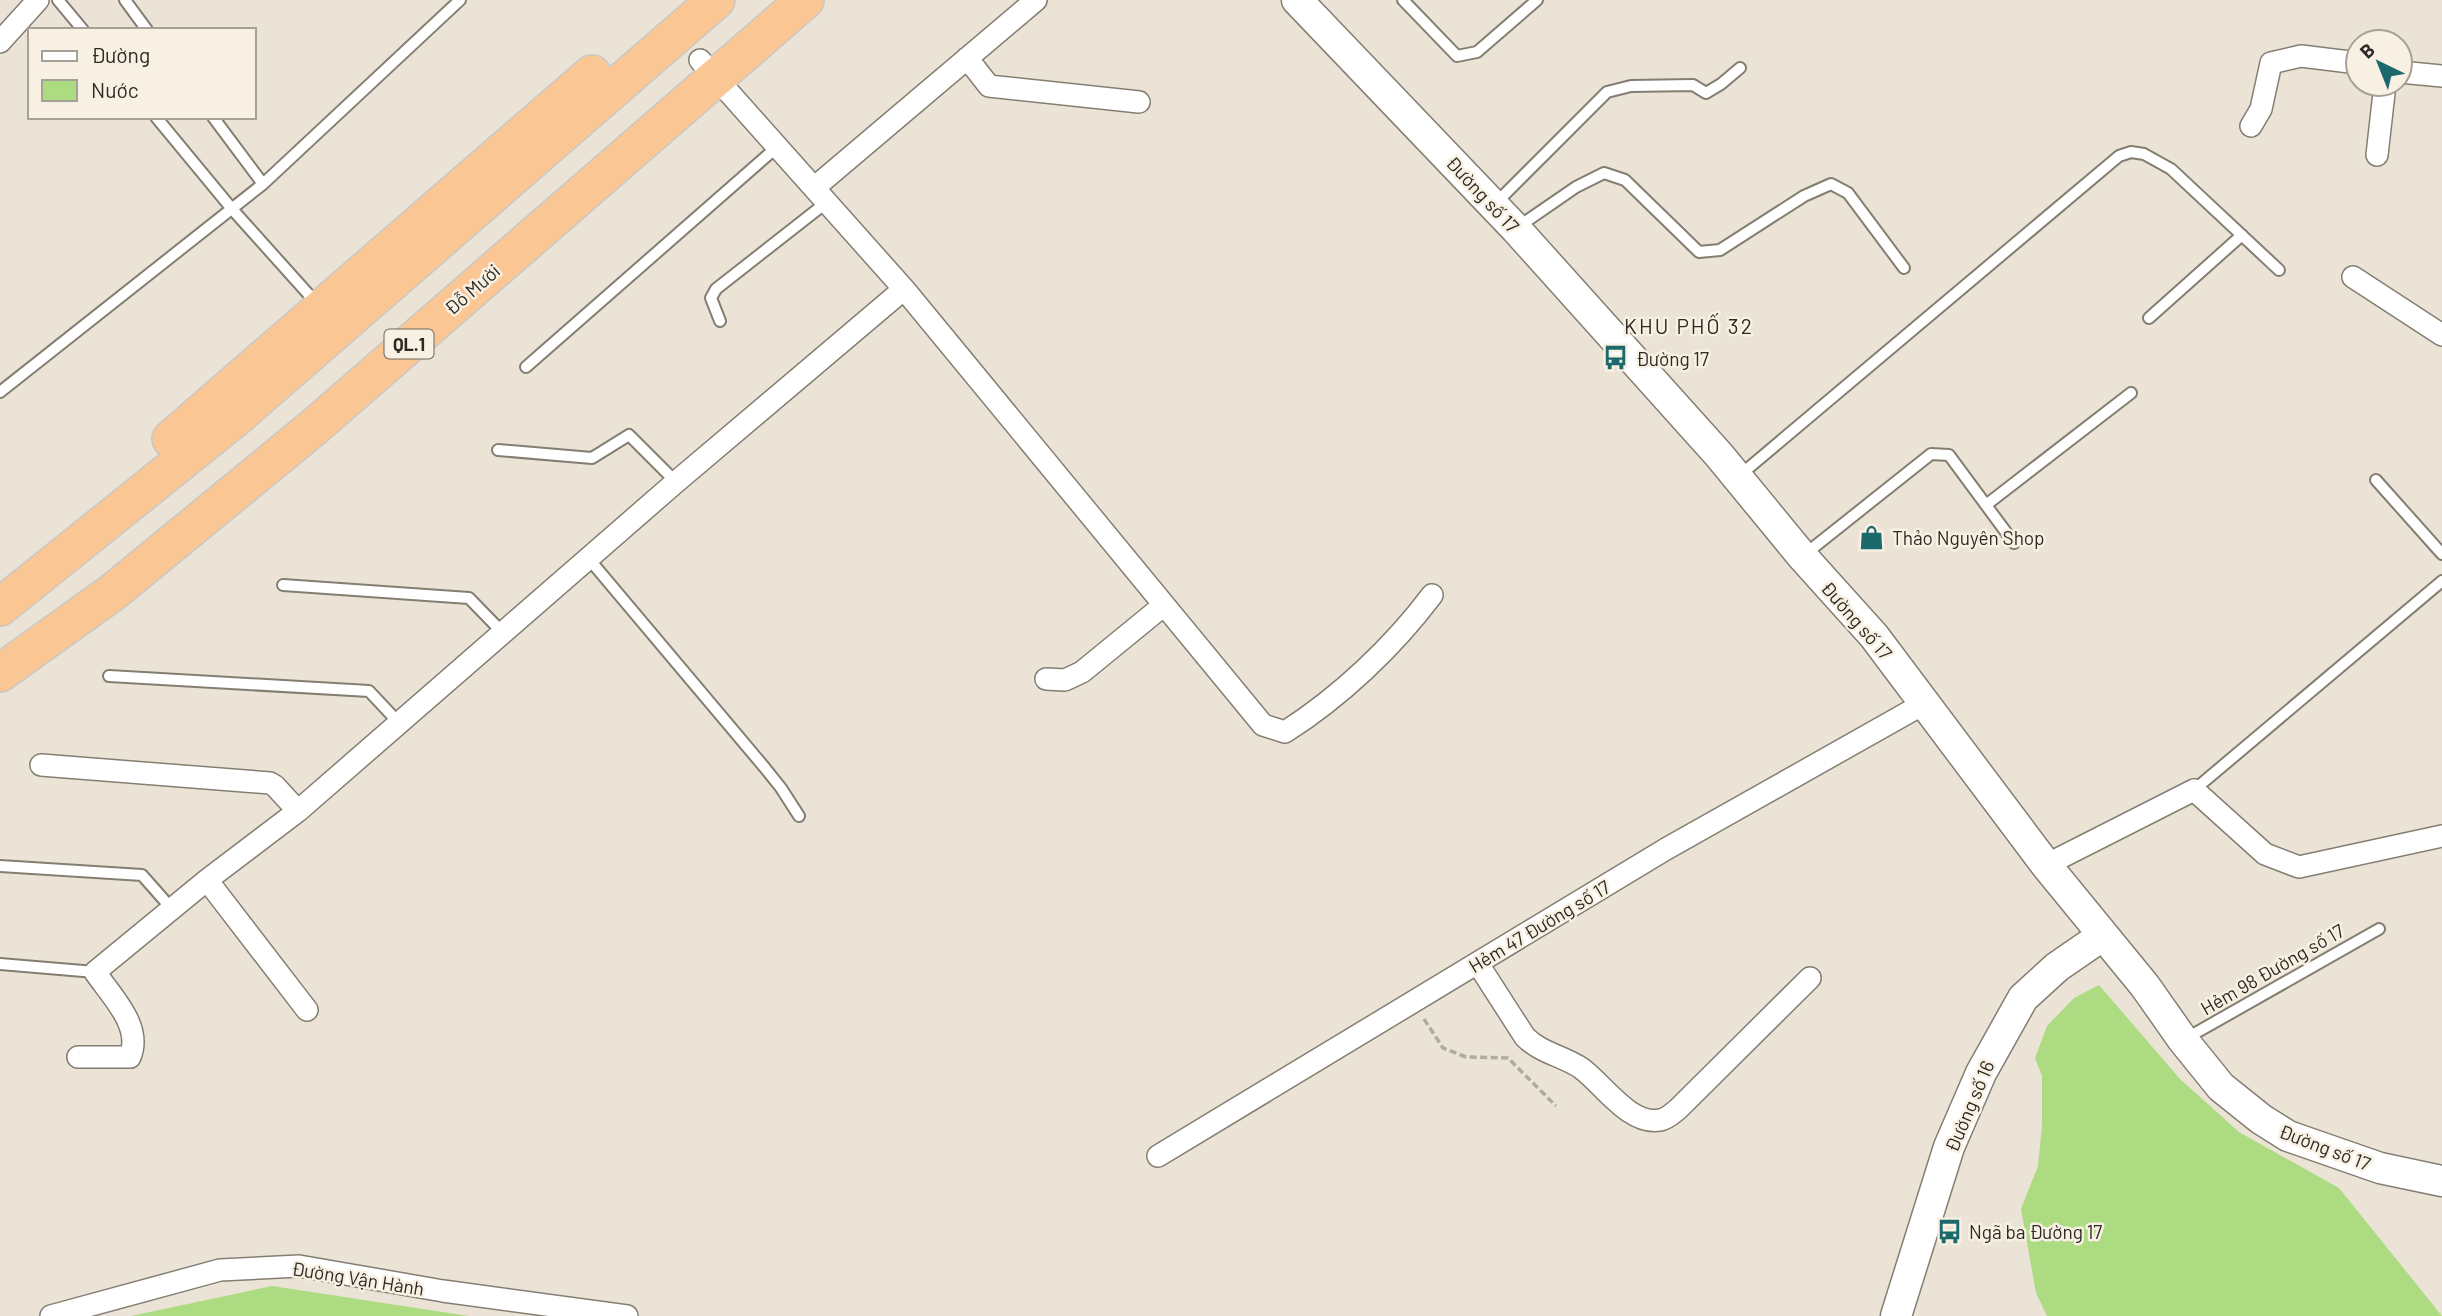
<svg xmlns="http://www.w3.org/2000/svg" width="2442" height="1316" font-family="Barlow,sans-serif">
<rect width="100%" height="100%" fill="#ebe4d6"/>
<path fill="#addb82" d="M 2099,985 L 2180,1079 L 2239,1132 L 2339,1188 L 2442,1316 L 2047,1316 L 2036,1293 L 2021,1209 L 2038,1166 L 2042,1125 L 2042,1076 L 2035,1058 L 2047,1026 L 2074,998 Z
M 272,1286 L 469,1316 L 131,1316 Z"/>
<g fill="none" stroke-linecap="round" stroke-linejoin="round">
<defs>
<path id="lane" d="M 58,0 L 83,30
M 125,0 L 147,30
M 1403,0 L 1457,56 L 1477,52 L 1537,0
M 156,117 L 232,209 L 319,306
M 213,117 L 263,184
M 1494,205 L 1607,92 L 1631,86 L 1693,85 L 1706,93 L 1721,84 L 1740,68
M 1518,227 L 1576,187 L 1604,173 L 1625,180 L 1699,252 L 1720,250 L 1804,196 L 1831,184 L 1848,193 L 1904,268
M 2149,318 L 2242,235
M 720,321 L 711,298 L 716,289 L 827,202
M 526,367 L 777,147
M 0,392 L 263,184 L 460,0
M 498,450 L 592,458 L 629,435 L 676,482
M 1739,476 L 2119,156 L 2131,152 L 2144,154 L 2171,169 L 2279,270
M 2376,480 L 2442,554
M 1986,505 L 2131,393
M 1804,555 L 1931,454 L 1949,455 L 2014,543
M 589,559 L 765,768 L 781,788 L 799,816
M 283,585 L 469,598 L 504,634
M 109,676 L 369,691 L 399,723
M 2194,790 L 2442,581
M 0,866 L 142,875 L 172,909
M 0,964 L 95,972
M 2185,1039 L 2379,929"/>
<path id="street" d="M 0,42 L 38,0
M 967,58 L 989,86 L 1139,102
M 700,60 L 904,289 L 1263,725 L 1285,732 C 1340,697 1393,647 1432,595
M 2400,72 L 2442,76
M 2251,126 L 2261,109 L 2271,63 L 2301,56 L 2358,63
M 2377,155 L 2385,84
M 814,188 L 1036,0
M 2353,277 L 2442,335
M 1046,679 L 1065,680 L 1082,672 L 1164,605
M 41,765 L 270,783 L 275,786 L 298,811
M 2046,865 L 2194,790 L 2265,854 L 2299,867 L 2442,836
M 207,880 L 307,1010
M 1478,964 L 1525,1037 C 1541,1053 1563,1056 1581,1068 C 1603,1084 1630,1126 1660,1120 C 1667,1119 1673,1113 1678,1109 L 1810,978
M 78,1057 L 130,1057 C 143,1026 111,996 95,972 L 207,880 L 298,811 L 676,482 L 904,289
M 1158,1156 L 1666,849 L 1925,703
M 51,1316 L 220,1270 L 299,1266 L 443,1291 L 627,1316"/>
<path id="secondary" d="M 1297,0 L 1516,229 L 1719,455 L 1802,556 L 1874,636 L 2046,865 L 2145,986 L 2183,1040 L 2221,1087 L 2261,1119 L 2288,1136 L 2380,1168 L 2442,1181
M 1896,1316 L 1949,1147 L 1981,1073 L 2023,998 L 2057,967 L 2102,936"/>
<path id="highway" d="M 171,439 L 592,74
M 0,607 L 234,419 L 716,0
M 0,673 L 113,592 L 314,427 L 805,0"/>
</defs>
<use href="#lane" stroke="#847e72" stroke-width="14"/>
<use href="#street" stroke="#847e72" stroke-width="24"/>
<use href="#secondary" stroke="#847e72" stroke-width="33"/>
<use href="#highway" stroke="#c8c8c6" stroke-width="40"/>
<path stroke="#b0ab9f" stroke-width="3.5" stroke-dasharray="7 3.5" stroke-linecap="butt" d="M 1424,1019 L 1443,1048 L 1466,1057 L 1508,1058 L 1556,1106"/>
<use href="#lane" stroke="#fff" stroke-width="10"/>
<use href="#street" stroke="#fff" stroke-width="21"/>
<use href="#secondary" stroke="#fff" stroke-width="30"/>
<use href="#highway" stroke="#fac694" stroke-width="37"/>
</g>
<defs>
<symbol id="bus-bare" viewBox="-9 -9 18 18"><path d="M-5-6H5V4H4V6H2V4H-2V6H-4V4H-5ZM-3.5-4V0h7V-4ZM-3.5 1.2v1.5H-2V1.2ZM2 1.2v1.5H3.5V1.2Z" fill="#1c696b" stroke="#f8f1e3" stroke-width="2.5" paint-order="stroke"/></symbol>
<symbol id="shop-bare" viewBox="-9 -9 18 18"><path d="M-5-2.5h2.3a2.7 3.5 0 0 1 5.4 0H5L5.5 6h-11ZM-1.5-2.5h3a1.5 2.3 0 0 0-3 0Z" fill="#1c696b" stroke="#f8f1e3" stroke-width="2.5" paint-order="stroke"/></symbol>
</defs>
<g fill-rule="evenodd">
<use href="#bus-bare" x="1598" y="340" width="35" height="35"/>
<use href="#shop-bare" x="1854" y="520" width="35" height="35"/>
<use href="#bus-bare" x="1932" y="1214" width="35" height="35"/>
</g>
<g text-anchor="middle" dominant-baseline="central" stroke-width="5" stroke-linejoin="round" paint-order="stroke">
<rect fill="#f8f1e3" stroke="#69665d" stroke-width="2" x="384.5" y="329.5" width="49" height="29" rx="5"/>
<g font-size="18" font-weight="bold" fill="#2c2a24">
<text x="409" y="344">QL.1</text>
</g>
<g font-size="19" fill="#2c2a24" stroke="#f8f1e3">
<text transform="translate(1483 194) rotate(47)">Đường số 17</text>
<text transform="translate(472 289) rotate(-41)">Đỗ Mười</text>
<text transform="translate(1857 620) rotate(49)">Đường số 17</text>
<text transform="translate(1539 926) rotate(-31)">Hẻm 47 Đường số 17</text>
<text transform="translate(2272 969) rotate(-30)">Hẻm 98 Đường số 17</text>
<text transform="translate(1969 1106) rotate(-67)">Đường số 16</text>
<text transform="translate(2325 1147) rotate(21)">Đường số 17</text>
<text transform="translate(358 1278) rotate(9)">Đường Vận Hành</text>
</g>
<g font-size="19" fill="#2c2a24" stroke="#f8f1e3" text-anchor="start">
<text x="1636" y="358">Đường 17</text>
<text x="1892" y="537">Thảo Nguyên Shop</text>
<text x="1969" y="1231">Ngã ba Đường 17</text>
</g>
<g font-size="21" letter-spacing="2" fill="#2c2a24" stroke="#f8f1e3">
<text x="1689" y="325">KHU PHỐ 32</text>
</g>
</g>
<rect x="28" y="28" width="228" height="91" fill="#f8f1e3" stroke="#a6a197" stroke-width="2"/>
<rect x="42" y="51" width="35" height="10" fill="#ffffff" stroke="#a6a197" stroke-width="2"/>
<text x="91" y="63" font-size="21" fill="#2c2a24">Đường</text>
<rect x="42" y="80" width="35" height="21" fill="#addb82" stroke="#a6a197" stroke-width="2"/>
<text x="91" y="98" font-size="21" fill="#2c2a24">Nước</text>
<g transform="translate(2379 63) rotate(317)"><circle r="33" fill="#f8f1e3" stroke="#a6a197" stroke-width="2"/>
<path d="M0-5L12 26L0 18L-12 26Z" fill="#1c696b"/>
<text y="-10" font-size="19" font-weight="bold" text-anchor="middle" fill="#2c2a24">B</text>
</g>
</svg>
